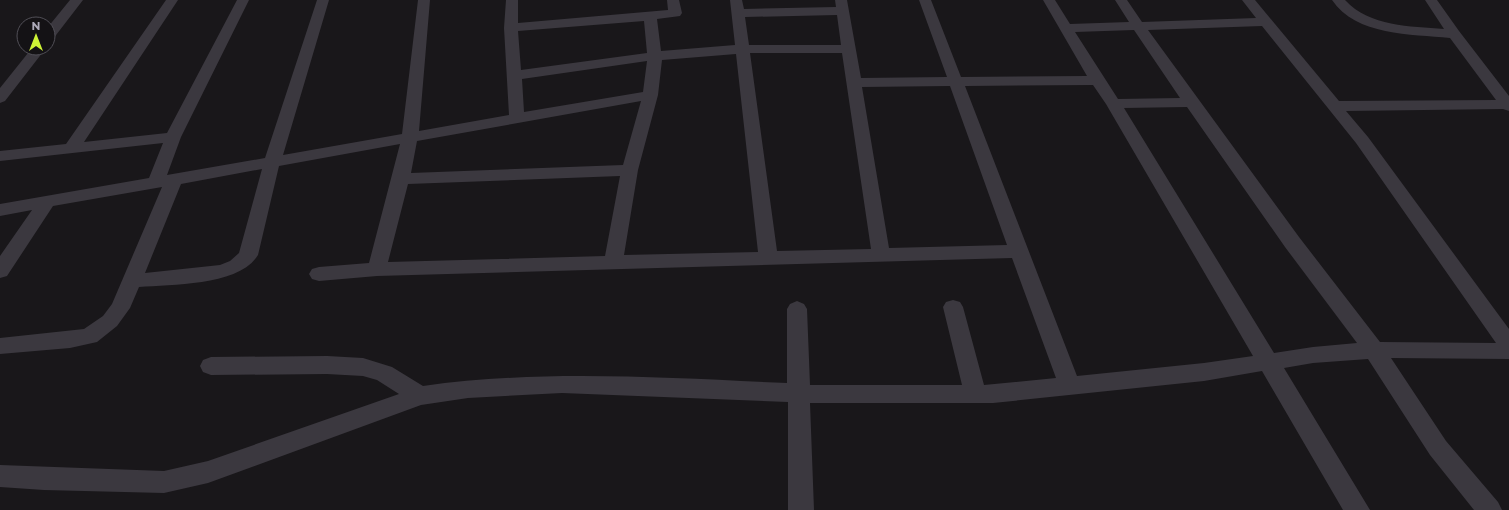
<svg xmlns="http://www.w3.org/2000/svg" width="1509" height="510" font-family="Montserrat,sans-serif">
<rect width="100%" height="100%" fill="#19171a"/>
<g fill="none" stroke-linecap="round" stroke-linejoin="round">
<path fill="#3b383f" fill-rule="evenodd" d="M 70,0 L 83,0 L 53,39 L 48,40 L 48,27 Z
M 166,0 L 178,0 L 84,142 L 167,133 L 237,0 L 249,0 L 181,137 L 167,175 L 265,158 L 317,0 L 329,0 L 283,155 L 402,134 L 418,0 L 430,0 L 419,131 L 509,115 L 504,28 L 506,0 L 518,0 L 518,23 L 668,10 L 667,0 L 679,0 L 682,13 L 680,16 L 657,19 L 661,51 L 735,45 L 730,0 L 742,0 L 744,9 L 836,7 L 835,0 L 847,0 L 861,78 L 947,77 L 919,0 L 931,0 L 961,77 L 1087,76 L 1043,0 L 1055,0 L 1070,24 L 1129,22 L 1115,0 L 1127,0 L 1142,22 L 1256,18 L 1242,0 L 1255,0 L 1339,101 L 1496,100 L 1450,38 C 1411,34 1356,36 1332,0 L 1345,0 C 1370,27 1410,26 1444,29 L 1425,0 L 1437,0 L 1459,31 L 1509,96 L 1509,111 L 1503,109 L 1346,111 L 1368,137 L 1509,329 L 1509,359 L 1391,358 L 1446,441 L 1498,502 L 1502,510 L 1474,510 L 1430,455 L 1368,359 L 1313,363 L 1284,368 L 1370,510 L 1343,510 L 1262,371 L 1204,381 L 993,403 L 810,403 L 814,510 L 788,510 L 788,402 L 562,393 L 468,398 L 421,405 L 208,483 L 164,493 L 44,490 L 0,487 L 0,465 L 164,471 L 208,461 L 399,394 L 377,380 L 363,376 L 327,374 L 211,375 L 203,372 L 200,366 L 203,360 L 211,357 L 327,356 L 363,358 L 392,367 L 423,386 C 544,369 666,378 787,383 L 787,309 L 790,304 L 797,301 L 804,304 L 807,309 L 810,385 L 962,385 L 943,307 L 946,302 L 953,300 L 960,302 L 963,307 L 984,385 L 1056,378 L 1012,258 L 377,276 L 319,281 L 312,279 L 309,274 L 312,269 L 319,267 L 369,263 L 400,144 L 279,166 L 258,255 C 239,286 173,284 139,287 L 130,308 L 117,326 L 97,342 L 70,348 L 0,354 L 0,338 L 84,329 L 103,316 L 112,304 L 162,187 L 53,206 L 7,276 L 0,278 L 0,256 L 32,210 L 0,216 L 0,204 L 149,178 L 163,143 L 0,161 L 0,151 L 66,144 ZM 837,15 L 841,45 L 749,45 L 745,17 ZM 644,21 L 647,53 L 521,70 L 518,31 ZM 1262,26 L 1356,143 L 1496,343 L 1380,342 L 1299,237 L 1148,30 ZM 1134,30 L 1180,98 L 1118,99 L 1075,32 ZM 750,53 L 842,53 L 871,249 L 777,251 ZM 736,54 L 758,252 L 624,255 L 638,170 L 658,95 L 662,60 ZM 647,61 L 643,92 L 524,112 L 522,79 ZM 1093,85 L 1106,104 L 1253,356 L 1204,363 L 1077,376 L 965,86 ZM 950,86 L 1007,245 L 889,248 L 862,87 ZM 641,101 L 623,165 L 411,173 L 417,141 ZM 1187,107 L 1285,247 L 1357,343 L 1313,347 L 1274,353 L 1124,108 ZM 262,169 L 239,253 L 230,261 L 220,265 L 145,273 L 181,184 ZM 620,176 L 605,256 L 388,262 L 408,184 Z
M 32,48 L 46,48 L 5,101 L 0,103 L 0,88 Z"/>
</g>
<g transform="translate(36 36)"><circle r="19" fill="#141215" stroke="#514f57"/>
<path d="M0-3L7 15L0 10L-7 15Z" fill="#cef336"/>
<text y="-6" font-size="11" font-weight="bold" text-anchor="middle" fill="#adaab9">N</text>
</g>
</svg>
